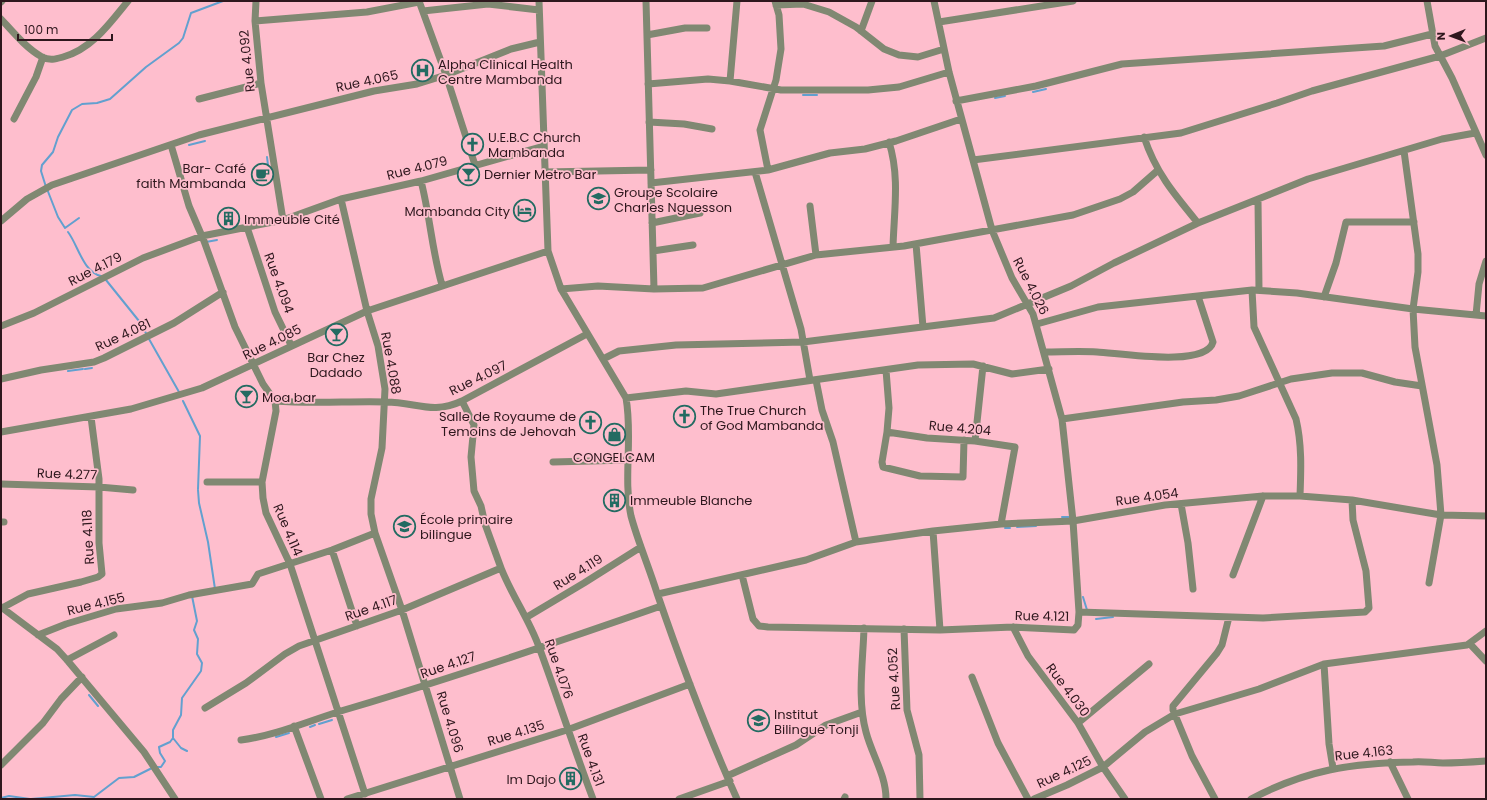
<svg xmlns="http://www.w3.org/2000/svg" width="1487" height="800" font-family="Poppins,sans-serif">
<rect width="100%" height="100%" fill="#febecd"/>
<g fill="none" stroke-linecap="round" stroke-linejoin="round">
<path stroke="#62a0cf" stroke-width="2" d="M 1033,92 L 1046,89
M 803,95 L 817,95
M 995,98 L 1005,96
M 189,145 L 205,141
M 267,157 L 268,165
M 46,187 L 41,171 L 42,165 L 53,152 L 58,137 L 72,110 L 82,104 L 97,103 L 110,99 L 146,67 L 179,43 L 183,38 L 191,13 L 223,1
M 47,189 L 58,217 L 65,228 L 79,218
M 68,232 C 78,245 83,272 101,276
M 206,242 L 217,240
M 106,280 L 139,321 L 147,335
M 149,339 L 179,392
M 85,369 L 92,368
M 68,371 L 83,369
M 183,401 L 200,436 L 198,489
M 198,490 L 199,503 L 208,542 L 215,589
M 1062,517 L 1071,517
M 1017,527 L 1036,526
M 1005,528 L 1010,528
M 1083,597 L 1087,610
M 1096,619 L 1113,617
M 89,695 L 98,706
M 319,724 L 332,720
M 310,727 L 315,725
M 276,737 L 289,733
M 173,738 L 181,748 L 187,751
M 157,767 L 161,767 L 165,761 L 160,753 L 159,747 L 170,742 L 173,738 L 173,730 L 181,715 L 182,698 L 201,671 L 202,663 L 197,654 L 198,639 L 194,630 L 197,621 L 192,596
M 1,798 L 9,796 L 30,799
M 31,799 L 75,795 L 94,797 L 119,778 L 134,777 L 152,768"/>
<path stroke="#808872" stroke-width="7" d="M 256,1 L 255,21 L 261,83 L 283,220
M 419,1 L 446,75 L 475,165
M 539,1 L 548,251 L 561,289 L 626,398 C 633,437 623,478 631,516 C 638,542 649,567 657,593 C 681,663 707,732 737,799
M 646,1 L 654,289
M 934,1 L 949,72 L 992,230 L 1012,278 L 1033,314 L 1062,419 L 1073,521 L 1079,612
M 1427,1 L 1435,46 L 1452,78 L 1486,155
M 1,2 L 2,1
M 776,5 L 803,4 L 829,12 L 856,27 L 884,49 L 899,55 L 918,57 L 944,49
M 423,11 L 488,4 L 539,10
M 1,19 C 13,32 26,48 42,57 C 50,61 56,59 63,57 C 92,49 110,23 128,1
M 255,21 L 367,12 L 419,2
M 939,22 L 1073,1
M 861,31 L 872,1
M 647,35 L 685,28 L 707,28
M 730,81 L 737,1
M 648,84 L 708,79 L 730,81 L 781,90 L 868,90 L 899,87 L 949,72
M 199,99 L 261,83
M 956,101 L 1036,86 L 1122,64 L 1384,46 L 1432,34
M 14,119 L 36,77 L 43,57
M 649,122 L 684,124 L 712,129
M 1144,137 C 1156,173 1174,194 1198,223
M 889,142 C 900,177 894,211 893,247
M 171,145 L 189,206 L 204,241 L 235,327 L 263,384 L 275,401 L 276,411 L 262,482 L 263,498 L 266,513 L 290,564 L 365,794
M 1404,151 L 1418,254 L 1418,272 L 1413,309 L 1415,347 L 1437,465 L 1441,515 L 1429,583
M 973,160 L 1181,133 L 1277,103 L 1312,91 L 1440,56 L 1486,38
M 768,170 L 760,130 L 776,80 L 781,49 L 779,15 L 775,1
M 545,172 L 651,170
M 755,172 L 801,329 L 810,380
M 421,181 C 430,216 432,251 442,285
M 651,183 L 768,170 L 830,153 L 865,149 L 896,141 L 961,119
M 341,199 L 367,311 L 378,346 L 385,389 L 382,448 L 371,499 L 371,514 L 375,533
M 1258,200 L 1259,290
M 810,206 L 816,255
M 1,221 L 27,199 L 52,185 L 199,135 L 374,91 L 417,84 L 446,75 L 511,49 L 540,42
M 652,223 L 700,213
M 247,227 L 275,312 L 291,345
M 916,244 L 923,327
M 653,251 L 693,245
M 561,289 L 598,286 L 654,289 L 703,288 L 816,255 L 904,246 L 1073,215 L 1120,199 L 1133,192 L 1157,171
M 1252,290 L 1254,327 L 1296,419 C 1302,444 1301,470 1300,496
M 1324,297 L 1336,263 L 1346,222 L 1414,222
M 1476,315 L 1479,284 L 1486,261
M 1037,324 L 1098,307 L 1252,290 L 1297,293 L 1413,309 L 1486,316
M 1,326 L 34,313 L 143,258 L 202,236 L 283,220 L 341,199 L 421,181 L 544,146
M 1044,352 C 1062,352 1079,351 1097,352 C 1119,353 1206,368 1213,342 L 1198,296
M 603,359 L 619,351 L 676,345 L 803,342 L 994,318 L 1071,286 L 1114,263 L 1198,223 L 1308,179 L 1442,139 L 1475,133
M 886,370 L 889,408 L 887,432 L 927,438 L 975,441 L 1015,447 L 1001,524
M 1,379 L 41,370 L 94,362 L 104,358 L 174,323 L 223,292
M 816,380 L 822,410 L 833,442 L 856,542
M 626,398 L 686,391 L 716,394 L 918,365 L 973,364 L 1012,374 L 1049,369
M 275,401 C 312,404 349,401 386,402 C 416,402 432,415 462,401 L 587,334
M 462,401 L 474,425 L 471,457 L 474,491 L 481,506 L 485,524 L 501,568
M 1062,419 L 1183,402 L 1216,400 L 1239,396 L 1291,379 L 1332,373 L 1362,373 L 1395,382 L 1422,386
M 1,432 L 131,409 L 202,388 L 367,311 L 548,251
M 887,432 L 882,462 L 883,467 L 920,476 L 963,477 L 964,440
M 975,441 L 983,366
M 553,462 L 629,460
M 207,482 L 262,482
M 1,484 L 99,487 L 133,490
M 1181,504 L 1188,543 L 1193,589
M 1,522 L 4,522
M 933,531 L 940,630
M 332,550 L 357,626
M 742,575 L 753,619 L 759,626 L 768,627 L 940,630 L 1013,627 L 1074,630 L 1078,625 L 1079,612 L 1263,618 L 1365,612 L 1369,608 L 1366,571 L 1353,520 L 1352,500
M 1233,575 L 1263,496
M 658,594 L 806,560 L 856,542 L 933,531 L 1001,524 L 1073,521 L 1165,505 L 1263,496 L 1300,496 L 1352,500 L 1441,515 L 1486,516
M 1,607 L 57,649 L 67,660 L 144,752 L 175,799
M 2,608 L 28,594 L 81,582 L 98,577 L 102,574 L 99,543 L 99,479 L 91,417
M 527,617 L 584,583 L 641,547
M 1013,627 L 1028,656 L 1078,723 L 1103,767 L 1125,799
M 864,628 C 863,662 857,699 866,732 C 872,755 886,775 886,799
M 904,629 L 907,710 L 919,755 L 920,799
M 38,635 L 66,624 L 116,609 L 162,603 L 189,595 L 252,584 L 258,574 L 332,550 L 375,533 L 402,610 L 460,799
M 1470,644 L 1486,661
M 67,660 L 114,635
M 1324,664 L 1329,744 L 1333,768
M 972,677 L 998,743 L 1028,799
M 205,708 L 246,683 L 285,654 L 299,646 L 402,610 L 501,568 C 512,596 529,619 539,647 C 558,698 574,749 593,799
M 1078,723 L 1149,664
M 294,726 L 321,799
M 241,740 C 279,735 315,718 351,708 C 455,677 558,642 661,606
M 1390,762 L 1408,799
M 1,765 L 43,723 L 61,699 L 82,677
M 727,776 L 796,745 L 826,725 L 862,712
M 347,799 L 567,730 L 690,684
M 679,799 L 730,781
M 844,799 L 845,797
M 1034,799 L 1067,785 L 1103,767 L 1145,732 L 1175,714 L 1259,689 L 1324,664 L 1467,645 L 1486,631
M 1215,799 L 1192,756 L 1173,710 L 1173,706 L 1217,653 L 1222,645 L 1229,617
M 1251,799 C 1306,770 1351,763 1413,762 C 1423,761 1433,763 1443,763 C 1458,763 1472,762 1486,761"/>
</g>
<defs>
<symbol id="hospital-ring" viewBox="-11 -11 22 22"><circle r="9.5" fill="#febecd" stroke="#236b62" stroke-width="1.5"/><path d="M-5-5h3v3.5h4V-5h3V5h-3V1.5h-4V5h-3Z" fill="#236b62"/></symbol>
<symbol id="church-ring" viewBox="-11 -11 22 22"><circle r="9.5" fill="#febecd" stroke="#236b62" stroke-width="1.5"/><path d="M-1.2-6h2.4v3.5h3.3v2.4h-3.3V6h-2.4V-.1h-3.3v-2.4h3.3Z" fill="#236b62"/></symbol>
<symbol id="bar-ring" viewBox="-11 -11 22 22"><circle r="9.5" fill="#febecd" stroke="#236b62" stroke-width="1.5"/><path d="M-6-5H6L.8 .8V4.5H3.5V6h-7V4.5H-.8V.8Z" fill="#236b62"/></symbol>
<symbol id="cafe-ring" viewBox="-11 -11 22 22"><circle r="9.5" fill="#febecd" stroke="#236b62" stroke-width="1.5"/><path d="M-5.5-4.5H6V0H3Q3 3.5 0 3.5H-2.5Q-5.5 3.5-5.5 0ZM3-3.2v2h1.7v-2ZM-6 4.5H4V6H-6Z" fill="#236b62"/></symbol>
<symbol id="school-ring" viewBox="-11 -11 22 22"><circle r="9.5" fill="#febecd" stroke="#236b62" stroke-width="1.5"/><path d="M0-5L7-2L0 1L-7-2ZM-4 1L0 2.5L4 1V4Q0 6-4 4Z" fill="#236b62"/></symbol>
<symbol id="hotel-ring" viewBox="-11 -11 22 22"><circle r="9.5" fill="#febecd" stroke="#236b62" stroke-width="1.5"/><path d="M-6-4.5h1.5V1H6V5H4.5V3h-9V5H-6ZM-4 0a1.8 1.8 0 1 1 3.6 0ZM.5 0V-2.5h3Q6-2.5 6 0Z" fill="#236b62"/></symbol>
<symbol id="building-ring" viewBox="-11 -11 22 22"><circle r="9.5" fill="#febecd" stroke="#236b62" stroke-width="1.5"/><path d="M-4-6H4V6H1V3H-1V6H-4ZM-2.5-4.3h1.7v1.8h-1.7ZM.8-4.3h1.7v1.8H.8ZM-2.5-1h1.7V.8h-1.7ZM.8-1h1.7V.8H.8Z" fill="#236b62"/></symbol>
<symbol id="shop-ring" viewBox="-11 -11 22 22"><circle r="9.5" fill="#febecd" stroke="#236b62" stroke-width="1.5"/><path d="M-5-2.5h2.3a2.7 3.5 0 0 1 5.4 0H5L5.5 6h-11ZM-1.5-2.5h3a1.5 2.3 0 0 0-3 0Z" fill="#236b62"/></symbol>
</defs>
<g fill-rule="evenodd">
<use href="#hospital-ring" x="410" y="58" width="25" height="25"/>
<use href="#church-ring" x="460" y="132" width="25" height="25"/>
<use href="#bar-ring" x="456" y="162" width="25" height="25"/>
<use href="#cafe-ring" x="250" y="162" width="25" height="25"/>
<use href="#school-ring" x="586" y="186" width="25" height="25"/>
<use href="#hotel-ring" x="512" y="198" width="25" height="25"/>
<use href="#building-ring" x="216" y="206" width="25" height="25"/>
<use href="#bar-ring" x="324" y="322" width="25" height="25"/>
<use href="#bar-ring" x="234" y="384" width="25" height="25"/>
<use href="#church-ring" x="672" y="404" width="25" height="25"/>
<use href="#church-ring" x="578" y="410" width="25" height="25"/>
<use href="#shop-ring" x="602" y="422" width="25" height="25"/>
<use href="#building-ring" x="602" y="488" width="25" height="25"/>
<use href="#school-ring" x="392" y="514" width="25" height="25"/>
<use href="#school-ring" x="746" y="708" width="25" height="25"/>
<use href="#building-ring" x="558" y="766" width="25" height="25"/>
</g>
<g text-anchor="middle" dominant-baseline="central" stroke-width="3.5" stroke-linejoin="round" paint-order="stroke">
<g font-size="13" fill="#2e171d" stroke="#febecd">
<text transform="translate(247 61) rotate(-96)">Rue 4.092</text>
<text transform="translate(367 81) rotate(-12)">Rue 4.065</text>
<text transform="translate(417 168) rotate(-14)">Rue 4.079</text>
<text transform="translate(95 269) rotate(-27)">Rue 4.179</text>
<text transform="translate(279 283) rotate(70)">Rue 4.094</text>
<text transform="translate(1031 286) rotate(63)">Rue 4.026</text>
<text transform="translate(123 335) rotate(-25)">Rue 4.081</text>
<text transform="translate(272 342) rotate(-26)">Rue 4.085</text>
<text transform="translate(391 363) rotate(80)">Rue 4.088</text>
<text transform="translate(478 378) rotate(-26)">Rue 4.097</text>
<text transform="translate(960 428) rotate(5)">Rue 4.204</text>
<text transform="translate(67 474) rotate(2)">Rue 4.277</text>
<text transform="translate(1147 497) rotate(-8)">Rue 4.054</text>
<text transform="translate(288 530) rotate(67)">Rue 4.114</text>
<text transform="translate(88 537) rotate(-93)">Rue 4.118</text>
<text transform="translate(578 572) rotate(-32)">Rue 4.119</text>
<text transform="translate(96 604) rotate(-14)">Rue 4.155</text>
<text transform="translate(371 608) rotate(-19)">Rue 4.117</text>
<text transform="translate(1042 616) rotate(1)">Rue 4.121</text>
<text transform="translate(448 665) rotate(-19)">Rue 4.127</text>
<text transform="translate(559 669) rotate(71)">Rue 4.076</text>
<text transform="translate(894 679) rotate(-93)">Rue 4.052</text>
<text transform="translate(1068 690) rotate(53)">Rue 4.030</text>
<text transform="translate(450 722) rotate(73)">Rue 4.096</text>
<text transform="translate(516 733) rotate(-17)">Rue 4.135</text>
<text transform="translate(1364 753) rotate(-6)">Rue 4.163</text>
<text transform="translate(591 760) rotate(70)">Rue 4.131</text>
<text transform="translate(1064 772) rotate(-25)">Rue 4.125</text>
</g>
<g font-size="13" fill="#2e171d" stroke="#febecd" text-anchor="start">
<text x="438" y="64">Alpha Clinical Health<tspan x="438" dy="15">Centre Mambanda</tspan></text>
<text x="488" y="137">U.E.B.C Church<tspan x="488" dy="15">Mambanda</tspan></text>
<text x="246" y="168" text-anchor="end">Bar- Café<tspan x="246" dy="15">faith Mambanda</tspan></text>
<text x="484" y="174">Dernier Metro Bar</text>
<text x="614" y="192">Groupe Scolaire<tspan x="614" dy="15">Charles Nguesson</tspan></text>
<text x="510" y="211" text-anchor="end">Mambanda City</text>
<text x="244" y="219">Immeuble Cité</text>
<text x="336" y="357" text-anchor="middle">Bar Chez<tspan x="336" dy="15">Dadado</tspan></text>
<text x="262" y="397">Moa bar</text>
<text x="700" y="410">The True Church<tspan x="700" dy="15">of God Mambanda</tspan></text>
<text x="576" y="416" text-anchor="end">Salle de Royaume de<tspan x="576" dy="15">Temoins de Jehovah</tspan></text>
<text x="614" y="457" text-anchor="middle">CONGELCAM</text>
<text x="630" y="500">Immeuble Blanche</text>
<text x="420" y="519">École primaire<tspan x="420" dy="15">bilingue</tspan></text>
<text x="774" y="714">Institut<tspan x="774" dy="15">Bilingue Tonji</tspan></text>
<text x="556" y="779" text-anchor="end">Im Dajo</text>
</g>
</g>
<rect width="1487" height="800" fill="none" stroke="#2e171d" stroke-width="4"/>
<g transform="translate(1451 36) rotate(269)" stroke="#febecd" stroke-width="3" paint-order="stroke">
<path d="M0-3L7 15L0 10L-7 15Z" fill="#2e171d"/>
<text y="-6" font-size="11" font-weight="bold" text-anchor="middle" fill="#2e171d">N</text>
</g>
<path d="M18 34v6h94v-6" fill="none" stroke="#2e171d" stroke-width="2"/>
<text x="24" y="34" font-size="12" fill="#2e171d" stroke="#febecd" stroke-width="3" paint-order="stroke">100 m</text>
</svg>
